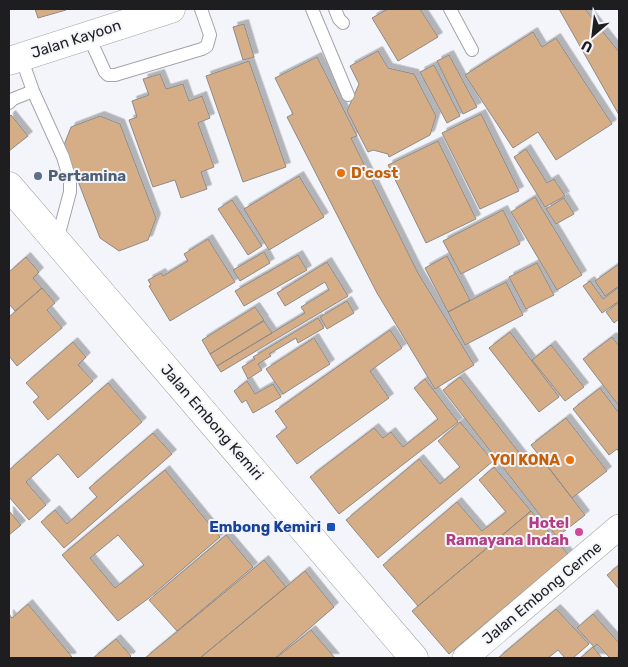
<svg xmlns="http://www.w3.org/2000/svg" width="628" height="667" font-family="Rubik,sans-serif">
<defs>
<filter id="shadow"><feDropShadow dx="4.5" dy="-4.5" stdDeviation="0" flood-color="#0004"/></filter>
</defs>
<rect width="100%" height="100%" fill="#f4f5fa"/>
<path fill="#d5ae88" stroke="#8e8a87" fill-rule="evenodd" filter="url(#shadow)" d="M 35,9 L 65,9 L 66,10 L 38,18 Z
M 388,9 L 420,9 L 438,37 L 398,61 L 372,18 Z
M 559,9 L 585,9 L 619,52 L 619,115 Z
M 244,24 L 254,57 L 243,60 L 233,27 Z
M 533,32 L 542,47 L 556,38 L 612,124 L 556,160 L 538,132 L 513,148 L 465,75 Z
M 378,51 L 388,68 L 414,74 L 436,116 L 430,135 L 389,157 L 388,154 L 373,150 L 368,152 L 347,111 L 359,84 L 350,66 Z
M 449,55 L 477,107 L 463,114 L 437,61 Z
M 317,57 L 357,136 L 351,138 L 418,273 L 474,365 L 435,389 L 377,293 L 287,117 L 293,114 L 275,78 Z
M 249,61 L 286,167 L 243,182 L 206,76 Z
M 434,65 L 460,116 L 447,123 L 420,72 Z
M 160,74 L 166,89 L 183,84 L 189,101 L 202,96 L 210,118 L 198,123 L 214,167 L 201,172 L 207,189 L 181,198 L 175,180 L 153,187 L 129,120 L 137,117 L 132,101 L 149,95 L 143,79 Z
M 481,114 L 519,191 L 480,209 L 442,133 Z
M 11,115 L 28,136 L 9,151 L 9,117 Z
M 100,116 L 120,124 L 156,218 L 148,240 L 119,251 L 100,238 L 64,145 L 71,127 Z
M 438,141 L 476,219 L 426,243 L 388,165 Z
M 526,149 L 547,183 L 554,179 L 565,196 L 545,207 L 514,157 Z
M 299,176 L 324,217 L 269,250 L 244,209 Z
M 535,197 L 582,275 L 557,290 L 511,212 Z
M 564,198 L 574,214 L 556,224 L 546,209 Z
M 232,200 L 262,246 L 248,255 L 218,209 Z
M 503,210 L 520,244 L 461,274 L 443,241 Z
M 208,239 L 235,282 L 170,321 L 149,286 L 151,285 L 148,280 L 161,273 L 163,276 L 188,261 L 184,254 Z
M 264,252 L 270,263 L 240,281 L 233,270 Z
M 298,255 L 307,270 L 244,306 L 235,291 Z
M 447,256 L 470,300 L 448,312 L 425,268 Z
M 26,257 L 39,272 L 33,278 L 42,288 L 15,311 L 9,304 L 9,272 Z
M 327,262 L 348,296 L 221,372 L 217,366 L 305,313 L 301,307 L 329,290 L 325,282 L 285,306 L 277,293 Z
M 537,263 L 554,295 L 526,309 L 509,277 Z
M 619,264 L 619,286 L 605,296 L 595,281 Z
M 590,281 L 603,299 L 619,287 L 619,301 L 602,313 L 583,286 Z
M 506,282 L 523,315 L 465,345 L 448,312 Z
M 42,288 L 55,303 L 47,310 L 62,328 L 17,366 L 9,356 L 9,317 Z
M 347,301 L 354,313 L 327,329 L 320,317 Z
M 619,302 L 619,319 L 614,323 L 606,312 Z
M 255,307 L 264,320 L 210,354 L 202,340 Z
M 318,318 L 324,328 L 298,343 L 296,338 L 269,354 L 271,356 L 258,364 L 262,370 L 248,379 L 242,367 L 255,359 L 253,357 Z
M 264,321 L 272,333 L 217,366 L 210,354 Z
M 390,330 L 402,348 L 370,371 L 389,398 L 297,464 L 276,436 L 287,428 L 275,411 Z
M 510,332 L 559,397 L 539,412 L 489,348 Z
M 612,337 L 619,346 L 619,406 L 583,359 Z
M 314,338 L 330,364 L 283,394 L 266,369 Z
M 73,342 L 86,357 L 78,365 L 93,381 L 48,420 L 33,402 L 39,397 L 26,383 Z
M 551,345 L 584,387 L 565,401 L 532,360 Z
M 460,377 L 528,464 L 539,455 L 585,515 L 557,537 L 443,390 Z
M 425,379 L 458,422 L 339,514 L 310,477 L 374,428 L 383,438 L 391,432 L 403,447 L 438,419 L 414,388 Z
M 247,381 L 255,394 L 273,384 L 281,397 L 253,413 L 246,400 L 242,403 L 234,391 Z
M 108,383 L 142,422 L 78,478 L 58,454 L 26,482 L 46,505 L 29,520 L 9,497 L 9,470 Z
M 600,388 L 619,413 L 619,452 L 617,449 L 609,455 L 573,409 Z
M 566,418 L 607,471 L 572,498 L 531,445 Z
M 460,422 L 493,461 L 378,558 L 346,520 L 419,459 L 440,484 L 460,467 L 438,441 Z
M 153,433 L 172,454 L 64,548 L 41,522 L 55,510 L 67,524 L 97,497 L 89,488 Z
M 494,467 L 531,511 L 418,606 L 383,565 L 457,502 L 482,531 L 506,512 L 479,480 Z
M 165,470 L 220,537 L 149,598 L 118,621 L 62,555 ZM 118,535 L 144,565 L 115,588 L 90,558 Z
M 9,511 L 21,525 L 9,535 Z
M 531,511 L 568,554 L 449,654 L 412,611 Z
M 226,535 L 253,567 L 177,631 L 149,600 Z
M 264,560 L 286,587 L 200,658 L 145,658 Z
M 619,565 L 619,589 L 607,575 Z
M 305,571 L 334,607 L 275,658 L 200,658 Z
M 28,604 L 72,657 L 70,658 L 9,658 L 9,614 L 12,618 Z
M 556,609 L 589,644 L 573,658 L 565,658 L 558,650 L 548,658 L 498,658 Z
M 593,614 L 619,643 L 618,658 L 610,658 L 597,644 L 594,647 L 577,628 Z
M 311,630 L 335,658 L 276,658 Z
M 116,639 L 131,656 L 129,658 L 93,658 Z
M 593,647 L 602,658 L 580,658 Z"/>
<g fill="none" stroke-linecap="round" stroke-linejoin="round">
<defs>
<path id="service" d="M 312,9 L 348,95
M 335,9 L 339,19 L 343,23
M 450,9 L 472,50
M 88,35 L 105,72 L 108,75 L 115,75 L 202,49 L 207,46 L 210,35 L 201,9
M 21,57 L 33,91 L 63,157 L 70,180 L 70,192 L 57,241
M 9,103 L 13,99 L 33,91"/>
<path id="minor" d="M 465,658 L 619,527"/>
<path id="tertiary" d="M 9,186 L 414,658"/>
<path id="secondary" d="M 9,61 L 171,9"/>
</defs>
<use href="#service" stroke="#a4a4a9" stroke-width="14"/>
<use href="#minor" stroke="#a4a4a9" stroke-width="26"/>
<use href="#tertiary" stroke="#a4a4a9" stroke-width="29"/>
<use href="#secondary" stroke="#a4a4a9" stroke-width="29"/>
<use href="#service" stroke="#fff" stroke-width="12"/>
<use href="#minor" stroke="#fff" stroke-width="25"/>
<use href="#tertiary" stroke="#fff" stroke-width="28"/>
<use href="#secondary" stroke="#fff" stroke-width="28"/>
</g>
<g fill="#e8710a" stroke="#f4f5fa" stroke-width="2">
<circle cx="341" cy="173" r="5"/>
<circle cx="570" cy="460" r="5"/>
</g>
<circle fill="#5c6f8a" stroke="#f4f5fa" stroke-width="2" cx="38" cy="176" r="5"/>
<rect fill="#1a4fb4" stroke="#f4f5fa" stroke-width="2" x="326" y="522" width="10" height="10" rx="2.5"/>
<circle fill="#d1479c" stroke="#f4f5fa" stroke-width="2" cx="579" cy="532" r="5"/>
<g text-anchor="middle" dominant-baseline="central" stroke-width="4" stroke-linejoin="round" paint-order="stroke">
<g font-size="15" fill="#1e1e20" stroke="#f4f5fa">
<text transform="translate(76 39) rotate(-18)">Jalan Kayoon</text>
<text transform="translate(212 422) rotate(49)">Jalan Embong Kemiri</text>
<text transform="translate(542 593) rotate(-40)">Jalan Embong Cerme</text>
</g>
<g font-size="15" font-weight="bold" fill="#c56008" stroke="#f4f5fa" text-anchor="start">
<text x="351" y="173">D'cost</text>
<text x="560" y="460" text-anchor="end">YOI KONA</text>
</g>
<g font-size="15" font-weight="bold" fill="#4e5e75" stroke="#f4f5fa" text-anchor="start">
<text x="48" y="176">Pertamina</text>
</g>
<g font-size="15" font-weight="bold" fill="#b23c85" stroke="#f4f5fa" text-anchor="end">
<text x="569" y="523">Hotel<tspan x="569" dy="17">Ramayana Indah</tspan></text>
</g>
<g font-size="15" font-weight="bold" fill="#164399" stroke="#f4f5fa" text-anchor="end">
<text x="321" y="527">Embong Kemiri</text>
</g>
</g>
<rect width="628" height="667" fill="none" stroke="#1e1e20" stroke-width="20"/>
<g transform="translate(593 35) rotate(208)" stroke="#f4f5fa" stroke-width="4" paint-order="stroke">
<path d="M0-4L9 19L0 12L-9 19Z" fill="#1e1e20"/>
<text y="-8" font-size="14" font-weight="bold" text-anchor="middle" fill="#1e1e20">U</text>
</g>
</svg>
